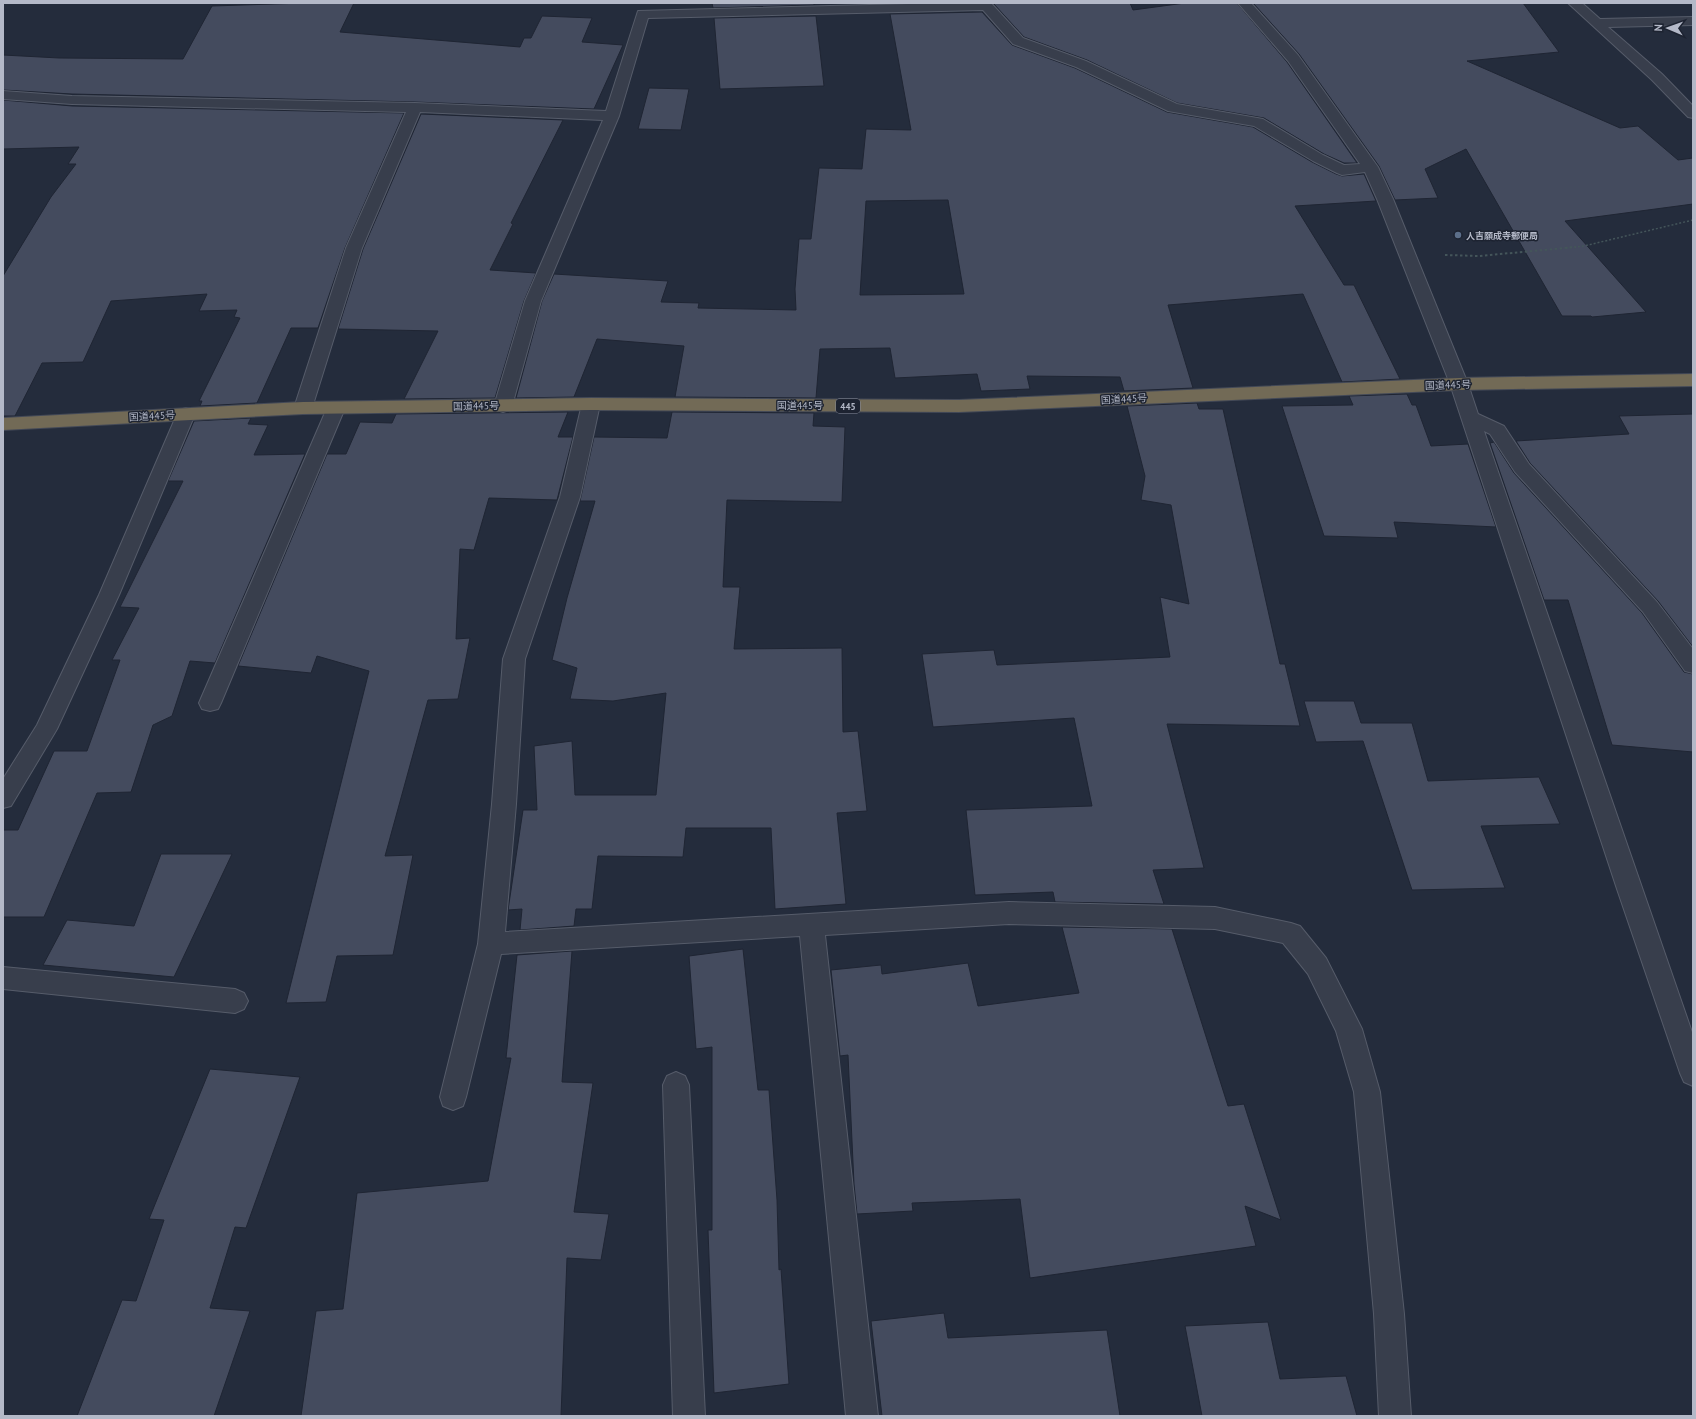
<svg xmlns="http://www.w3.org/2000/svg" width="1696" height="1419" font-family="'PT Sans','Noto Sans JP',sans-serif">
<rect width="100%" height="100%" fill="#242c3c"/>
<path fill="#444b5e" stroke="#1f2533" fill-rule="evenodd" d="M 304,3 L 354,3 L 340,32 L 520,47 L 524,38 L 531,38 L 542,16 L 592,18 L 582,42 L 623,45 L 594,109 L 415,102 L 72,94 L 3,90 L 3,55 L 59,58 L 183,59 L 212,6 Z
M 712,3 L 814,3 L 814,5 L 713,8 Z
M 993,3 L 1130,3 L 1133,10 L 1185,3 L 1237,3 L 1287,62 L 1357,163 L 1344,163 L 1324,154 L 1264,118 L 1177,103 L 1087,60 L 1024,37 Z
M 1253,3 L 1523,3 L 1559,52 L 1467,61 L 1620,128 L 1638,126 L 1678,160 L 1693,158 L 1693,204 L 1565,221 L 1646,312 L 1592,317 L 1591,316 L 1562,316 L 1466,149 L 1425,169 L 1438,198 L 1395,200 L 1379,166 L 1299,54 Z
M 982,12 L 1012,45 L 1075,68 L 1167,112 L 1253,127 L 1312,162 L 1336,174 L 1342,176 L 1364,174 L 1376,201 L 1295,206 L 1344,285 L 1354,285 L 1400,379 L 1342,382 L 1303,294 L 1168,305 L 1193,388 L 1124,391 L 1120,377 L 1027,376 L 1030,389 L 981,391 L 977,374 L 895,378 L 890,348 L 820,349 L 816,398 L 675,397 L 684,346 L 597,339 L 574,397 L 516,398 L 542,301 L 554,274 L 668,281 L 661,302 L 699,303 L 698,308 L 796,310 L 795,289 L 799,239 L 811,239 L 819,168 L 862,169 L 866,129 L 911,130 L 890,14 ZM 948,200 L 964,294 L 860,295 L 866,201 Z
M 816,16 L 824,86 L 720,89 L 714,18 Z
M 649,88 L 689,89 L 681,130 L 638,129 Z
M 3,100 L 72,106 L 404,113 L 345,248 L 318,328 L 291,328 L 257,403 L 200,406 L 202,401 L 199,401 L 240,318 L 234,317 L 237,310 L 199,311 L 207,294 L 111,301 L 83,362 L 42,363 L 15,416 L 3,416 L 3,276 L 51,197 L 76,164 L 68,164 L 79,147 L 3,149 Z
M 421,114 L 563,120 L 511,223 L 513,224 L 490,270 L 536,273 L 524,301 L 495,398 L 404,399 L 438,331 L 338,329 L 363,249 Z
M 1407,394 L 1412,405 L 1416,405 L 1431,446 L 1468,444 L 1496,527 L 1394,522 L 1398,538 L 1324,536 L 1282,406 L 1353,405 L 1349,396 Z
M 1197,403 L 1199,409 L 1223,409 L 1280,664 L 1285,664 L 1300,726 L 1167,724 L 1204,868 L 1153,870 L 1164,904 L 1055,902 L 1053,892 L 975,895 L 966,810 L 1092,806 L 1074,718 L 933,727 L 922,654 L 994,650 L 997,665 L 1170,657 L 1160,597 L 1189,604 L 1171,505 L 1141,500 L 1145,476 L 1127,406 Z
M 568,412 L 558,437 L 573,437 L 557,500 L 489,498 L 474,550 L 460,549 L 456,639 L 470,638 L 458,699 L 428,700 L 385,856 L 413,855 L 393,955 L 337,956 L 326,1002 L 286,1003 L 369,671 L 317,656 L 311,673 L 238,666 L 327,454 L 346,454 L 360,422 L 392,423 L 396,414 Z
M 672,412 L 814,413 L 813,426 L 845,427 L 842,502 L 727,500 L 723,587 L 740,587 L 734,649 L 842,648 L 843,732 L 858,731 L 867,811 L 837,813 L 846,904 L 775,909 L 771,828 L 686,828 L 683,857 L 598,856 L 592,909 L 576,909 L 574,926 L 520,930 L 522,909 L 508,910 L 523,810 L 537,810 L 534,746 L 572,741 L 575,795 L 656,795 L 666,693 L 613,701 L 570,699 L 577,668 L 552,660 L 567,598 L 595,501 L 580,501 L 594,437 L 667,438 Z
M 1693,414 L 1693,647 L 1658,601 L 1530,463 L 1516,441 L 1629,434 L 1619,416 Z
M 251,418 L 248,424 L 268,425 L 254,455 L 305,454 L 215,663 L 190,661 L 172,716 L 153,725 L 131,792 L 97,793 L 44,917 L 3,917 L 3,830 L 18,830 L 54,751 L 87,751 L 120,660 L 112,660 L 139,608 L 120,607 L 183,481 L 168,481 L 194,421 Z
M 1494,442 L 1514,473 L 1642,613 L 1684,672 L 1693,674 L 1693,752 L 1612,745 L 1568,600 L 1544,600 L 1490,443 Z
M 1304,701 L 1354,701 L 1361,723 L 1412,723 L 1428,781 L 1539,777 L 1560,824 L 1481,826 L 1505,888 L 1412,890 L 1363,741 L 1316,742 Z
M 161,854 L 232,854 L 174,977 L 43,965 L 67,920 L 134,926 Z
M 1062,927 L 1172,929 L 1228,1106 L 1244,1104 L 1281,1220 L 1245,1206 L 1256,1246 L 1030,1278 L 1020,1199 L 912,1203 L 913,1211 L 857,1214 L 854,1184 L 848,1055 L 840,1056 L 831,970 L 881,965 L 882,974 L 968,963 L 978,1006 L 1079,993 Z
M 743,949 L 758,1090 L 769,1090 L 777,1200 L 779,1270 L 781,1269 L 789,1384 L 714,1393 L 708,1230 L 712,1230 L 712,1047 L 696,1049 L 689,956 Z
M 572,951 L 562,1082 L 593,1083 L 574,1212 L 609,1214 L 601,1260 L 567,1258 L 561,1416 L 301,1416 L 316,1311 L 343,1309 L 357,1193 L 488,1181 L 511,1058 L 506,1058 L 517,955 Z
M 210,1069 L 300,1077 L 246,1228 L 235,1227 L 210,1308 L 250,1311 L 214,1416 L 77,1416 L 122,1300 L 136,1301 L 164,1220 L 149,1219 Z
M 944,1313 L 948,1338 L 1107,1330 L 1120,1416 L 882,1416 L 871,1321 Z
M 1268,1322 L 1280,1379 L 1346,1376 L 1357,1416 L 1202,1416 L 1185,1326 Z"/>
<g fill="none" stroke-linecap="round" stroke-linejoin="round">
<defs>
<path id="minor" d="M 948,3 L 991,3 L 1023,38 L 1086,61 L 1177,104 L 1263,119 L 1323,155 L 1344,165 L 1360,164 L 1288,61 L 1238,3 L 1251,3 L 1298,55 L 1378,167 L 1393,199 L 1468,384 L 1478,414 L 1504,426 L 1529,464 L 1657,602 L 1693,649 L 1693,673 L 1685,671 L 1643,612 L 1515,472 L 1490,434 L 1484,431 L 1693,1035 L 1693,1086 L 1684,1082 L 1680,1073 L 1617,889 L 1450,384 L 1377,199 L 1365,172 L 1342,175 L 1337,173 L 1313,161 L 1254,126 L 1168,111 L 1076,67 L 1013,44 L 983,10 L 648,18 L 619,116 L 541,301 L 512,406 L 509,410 L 503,412 L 497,410 L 494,406 L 525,301 L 603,120 L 420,112 L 362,248 L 312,408 L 309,412 L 303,414 L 297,412 L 294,408 L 346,248 L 406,112 L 72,104 L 3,99 L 3,91 L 72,96 L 415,103 L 606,111 L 638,11 Z
M 1568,3 L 1582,3 L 1600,19 L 1693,17 L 1693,25 L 1608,27 L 1662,74 L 1693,106 L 1693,118 L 1688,117 L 1652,80 Z
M 591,398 L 597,400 L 600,404 L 580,497 L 525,659 L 516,804 L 505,932 L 1009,902 L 1215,907 L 1291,923 L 1300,926 L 1326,958 L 1362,1029 L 1380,1092 L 1404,1314 L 1411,1416 L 1379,1416 L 1374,1314 L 1354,1092 L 1336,1031 L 1308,974 L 1283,943 L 1215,929 L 1009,924 L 825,935 L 878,1416 L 846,1416 L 800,936 L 501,954 L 466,1097 L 463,1106 L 453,1110 L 443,1106 L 440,1097 L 478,944 L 492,804 L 503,659 L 560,497 L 582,404 L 585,400 Z
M 336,402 L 342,404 L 345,408 L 221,703 L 218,709 L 210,711 L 202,709 L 199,703 L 327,408 L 330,404 Z
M 186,408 L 192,410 L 195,414 L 119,595 L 57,729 L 11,806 L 3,808 L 3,779 L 37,725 L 99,595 L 177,414 L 180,410 Z
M 3,967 L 235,989 L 244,993 L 248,1001 L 244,1009 L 235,1013 L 3,989 Z
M 676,1072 L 685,1076 L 689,1085 L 705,1416 L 673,1416 L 663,1085 L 667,1076 Z"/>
<path id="highway" d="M 1693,374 L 1693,386 L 1459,390 L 959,412 L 591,410 L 303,414 L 3,430 L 3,418 L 303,402 L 591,398 L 959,400 L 1459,378 Z"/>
</defs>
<use href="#minor" stroke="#565c6a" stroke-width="2"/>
<use href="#highway" stroke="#434957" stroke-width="2"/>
<path stroke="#44555a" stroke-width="1.5" stroke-dasharray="2 2" stroke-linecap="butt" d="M 1566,248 L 1584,246 L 1693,220"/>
<path stroke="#44555a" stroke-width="2" stroke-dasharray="2.5 2.5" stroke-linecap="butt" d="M 1445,255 L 1479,256 L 1576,247"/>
<use href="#minor" fill="#383e4c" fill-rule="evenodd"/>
<use href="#highway" fill="#726a56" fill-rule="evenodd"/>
</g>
<circle fill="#5c6f8a" stroke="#1d2331" stroke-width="1.5" cx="1458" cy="235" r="4"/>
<g text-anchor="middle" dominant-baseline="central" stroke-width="3" stroke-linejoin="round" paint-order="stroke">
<g font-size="9" font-weight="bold" fill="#b4b9c8" stroke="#1d2331" text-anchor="start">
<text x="1466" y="235">人吉願成寺郵便局</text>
</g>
<rect fill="#1d2331" stroke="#878c9b" stroke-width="1" x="836" y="399" width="24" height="14" rx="3"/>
<g font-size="9" font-weight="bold" fill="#b4b9c8">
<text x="848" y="406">445</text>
</g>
<g font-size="10" fill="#b4b9c8" stroke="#1d2331">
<text transform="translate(1448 385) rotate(-2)">国道445号</text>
<text transform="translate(1124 399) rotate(-3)">国道445号</text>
<text x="800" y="405">国道445号</text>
<text transform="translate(476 406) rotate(-1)">国道445号</text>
<text transform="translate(152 416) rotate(-3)">国道445号</text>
</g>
</g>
<rect width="1696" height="1419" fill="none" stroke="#b4b9c8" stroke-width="8"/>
<g transform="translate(1668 28) rotate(272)" stroke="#1d2331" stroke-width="3" paint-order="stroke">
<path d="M0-3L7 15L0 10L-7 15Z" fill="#b4b9c8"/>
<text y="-6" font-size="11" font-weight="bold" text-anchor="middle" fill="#b4b9c8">N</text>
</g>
</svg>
